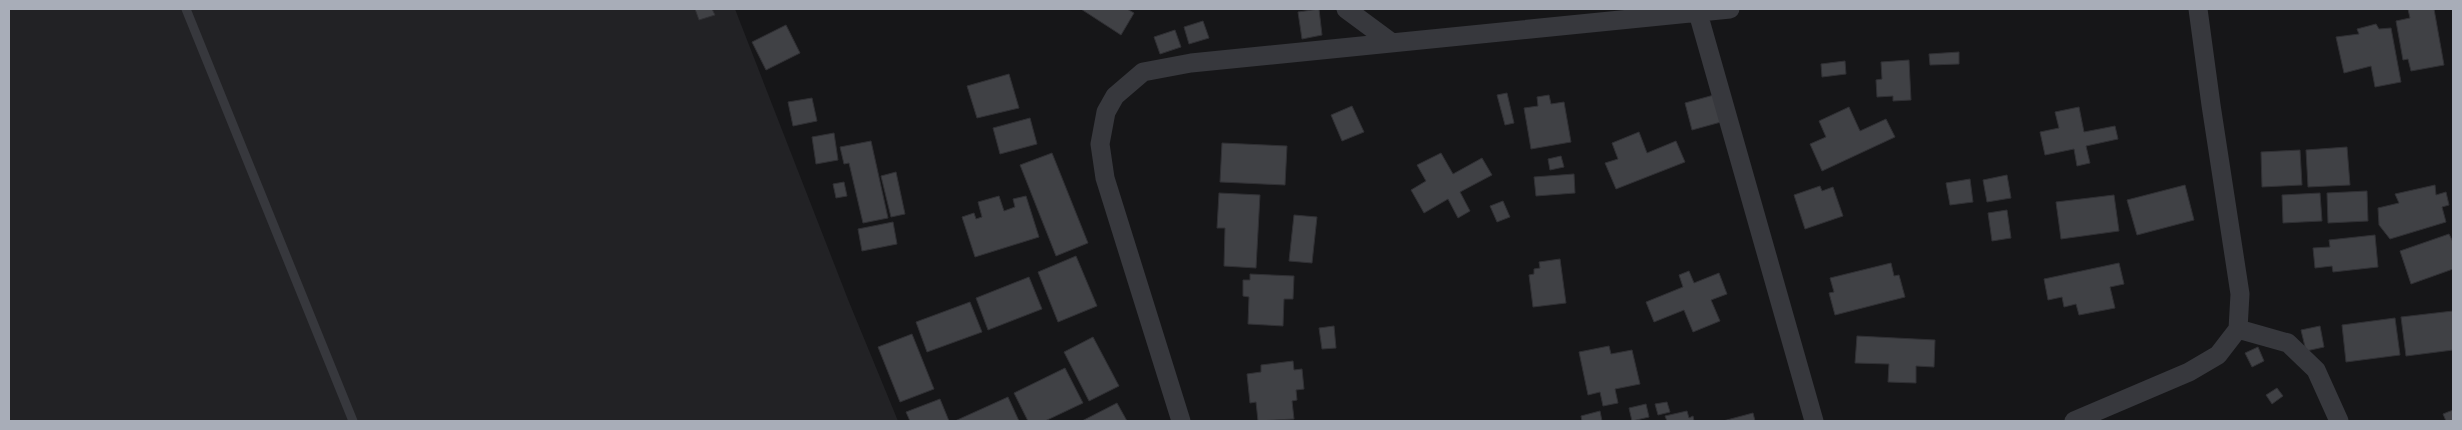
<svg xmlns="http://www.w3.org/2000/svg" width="2462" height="430" font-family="'IBM Plex Sans',sans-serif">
<rect width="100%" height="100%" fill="#161618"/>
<path fill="#222225" d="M 9,9 L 735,9 L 849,302 L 898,421 L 9,421 Z"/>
<path fill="#404145" stroke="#303034" d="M 695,9 L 712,9 L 715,15 L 699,20 Z
M 1081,9 L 1127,9 L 1134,13 L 1121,35 Z
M 1319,9 L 1322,35 L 1302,39 L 1298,12 Z
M 2408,9 L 2434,9 L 2444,65 L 2411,71 L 2408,59 L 2403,60 L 2396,21 L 2410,18 Z
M 1203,21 L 1209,38 L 1189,44 L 1184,27 Z
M 2376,24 L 2379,29 L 2391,28 L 2401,82 L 2375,87 L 2371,66 L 2344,73 L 2336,37 L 2359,34 L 2357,29 Z
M 786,25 L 800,53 L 766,70 L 752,42 Z
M 1175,30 L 1181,47 L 1160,54 L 1154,37 Z
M 1959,52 L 1959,64 L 1930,65 L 1929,54 Z
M 1909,60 L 1911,100 L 1893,101 L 1893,96 L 1877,97 L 1876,80 L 1882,79 L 1881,62 Z
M 1845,61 L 1846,74 L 1822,77 L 1821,64 Z
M 1009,74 L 1019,108 L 977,118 L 967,86 Z
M 1507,93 L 1514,123 L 1505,125 L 1497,95 Z
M 1549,95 L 1551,104 L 1564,102 L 1571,142 L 1531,149 L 1524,108 L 1538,106 L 1537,97 Z
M 1714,95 L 1721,122 L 1692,130 L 1685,103 Z
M 812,98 L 817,121 L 793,126 L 788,102 Z
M 1352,106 L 1364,132 L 1342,141 L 1331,115 Z
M 1849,107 L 1860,131 L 1886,119 L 1895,137 L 1822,171 L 1810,144 L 1826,137 L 1819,121 Z
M 2079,107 L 2084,132 L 2115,126 L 2118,139 L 2086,146 L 2090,163 L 2077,166 L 2074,149 L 2045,155 L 2040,132 L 2059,128 L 2055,112 Z
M 1030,118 L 1037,144 L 1000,154 L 993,128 Z
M 1639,132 L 1647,153 L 1676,141 L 1685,162 L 1616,189 L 1605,163 L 1618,159 L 1612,143 Z
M 834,133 L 838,160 L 816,164 L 812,137 Z
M 871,141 L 888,218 L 863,223 L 849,163 L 844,164 L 840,147 Z
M 1222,143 L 1287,146 L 1285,185 L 1220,182 Z
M 2347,147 L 2350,185 L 2308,187 L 2306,150 Z
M 2300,150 L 2302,185 L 2262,187 L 2261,152 Z
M 1052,153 L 1088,243 L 1056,256 L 1020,165 Z
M 1441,153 L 1453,174 L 1482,158 L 1492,175 L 1460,192 L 1470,211 L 1458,218 L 1448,199 L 1424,213 L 1411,190 L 1426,181 L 1417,165 Z
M 1561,156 L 1564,167 L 1550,170 L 1548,159 Z
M 896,172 L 905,214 L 891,217 L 881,176 Z
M 1574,174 L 1575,193 L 1536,196 L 1534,177 Z
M 2007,175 L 2011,198 L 1987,202 L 1983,180 Z
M 1970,179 L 1973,202 L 1950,205 L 1946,183 Z
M 844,182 L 847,196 L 836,198 L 833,184 Z
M 2185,185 L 2194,220 L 2137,235 L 2127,200 Z
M 2435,185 L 2436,195 L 2446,192 L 2449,205 L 2442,207 L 2446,222 L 2390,239 L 2379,225 L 2378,208 L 2399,203 L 2395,194 Z
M 1820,186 L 1822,191 L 1833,187 L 1843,216 L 1805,229 L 1794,195 Z
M 2367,191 L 2368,221 L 2328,223 L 2327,193 Z
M 1219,193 L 1260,195 L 1256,268 L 1224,266 L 1225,228 L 1217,228 Z
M 2320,193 L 2322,221 L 2283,223 L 2282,195 Z
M 2114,195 L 2119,231 L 2061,239 L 2056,202 Z
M 999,196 L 1004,211 L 1015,207 L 1013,199 L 1026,196 L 1039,237 L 975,257 L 962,217 L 974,213 L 976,219 L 982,217 L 978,202 Z
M 1503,201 L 1510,217 L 1497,222 L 1490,206 Z
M 2007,210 L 2011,238 L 1992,241 L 1988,213 Z
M 1294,215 L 1317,217 L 1312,263 L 1289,261 Z
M 893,222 L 897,244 L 862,251 L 858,229 Z
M 2449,234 L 2453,242 L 2453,269 L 2411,284 L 2400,251 Z
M 2375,235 L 2378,267 L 2333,272 L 2332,266 L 2315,268 L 2313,248 L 2330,247 L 2329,240 Z
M 1076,256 L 1097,306 L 1058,322 L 1038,272 Z
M 1560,259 L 1566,303 L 1533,307 L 1529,275 L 1534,274 L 1534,269 L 1540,268 L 1539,262 Z
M 1891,263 L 1894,276 L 1899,275 L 1905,297 L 1835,315 L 1829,293 L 1834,292 L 1830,278 Z
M 2119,263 L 2124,284 L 2110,287 L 2115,308 L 2079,315 L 2076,304 L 2064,307 L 2062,297 L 2048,300 L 2044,279 Z
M 1689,271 L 1694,283 L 1719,273 L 1727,294 L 1711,300 L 1720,321 L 1693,332 L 1684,310 L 1654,322 L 1646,302 L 1683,287 L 1679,275 Z
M 1250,274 L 1294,276 L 1293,299 L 1284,299 L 1283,326 L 1248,324 L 1249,297 L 1243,296 L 1243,280 L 1250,280 Z
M 1029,277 L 1042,309 L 988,330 L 976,298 Z
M 970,302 L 982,332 L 927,352 L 916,322 Z
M 2453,311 L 2453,350 L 2406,356 L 2401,317 Z
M 2395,318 L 2400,355 L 2346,362 L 2342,325 Z
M 1334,326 L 1336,348 L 1322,349 L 1319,328 Z
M 2320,326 L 2324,347 L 2306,351 L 2301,330 Z
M 912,334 L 934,389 L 900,402 L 878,347 Z
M 1857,336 L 1935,340 L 1934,367 L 1916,366 L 1916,383 L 1888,382 L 1889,364 L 1855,363 Z
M 1093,337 L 1119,386 L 1089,401 L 1064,352 Z
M 1609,346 L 1611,354 L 1632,350 L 1640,384 L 1615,389 L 1618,403 L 1603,406 L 1600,392 L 1588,395 L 1579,352 Z
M 2258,347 L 2264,361 L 2252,367 L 2245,353 Z
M 1293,361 L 1294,370 L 1302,369 L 1304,389 L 1296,390 L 1297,400 L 1292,401 L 1294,419 L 1258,421 L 1256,402 L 1250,403 L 1247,374 L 1261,372 L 1261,365 Z
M 1065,368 L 1083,403 L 1045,421 L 1028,421 L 1014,393 Z
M 2277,388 L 2283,396 L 2272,404 L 2266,395 Z
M 1008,397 L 1019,421 L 955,421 Z
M 940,399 L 949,421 L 910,421 L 906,412 Z
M 1667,402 L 1670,412 L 1658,415 L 1655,404 Z
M 1117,403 L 1127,421 L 1082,421 Z
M 1646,404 L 1649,417 L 1632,421 L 1629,408 Z
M 2453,410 L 2453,421 L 2446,421 L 2443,414 Z
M 1600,411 L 1602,421 L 1582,421 L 1581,416 Z
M 1687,411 L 1689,418 L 1693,416 L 1694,421 L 1667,421 L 1665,416 Z
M 1753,413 L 1755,421 L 1723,421 Z"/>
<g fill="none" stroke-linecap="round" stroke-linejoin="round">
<path stroke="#37383d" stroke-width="9" d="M 186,9 L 353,421"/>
<path stroke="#37383d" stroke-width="19" d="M 1346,9 L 1392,43
M 1698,13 L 1814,421
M 2238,329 L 2288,343 L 2316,370 L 2339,421
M 1181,421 L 1105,178 L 1100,144 L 1106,112 L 1115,96 L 1143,72 L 1191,63 L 1730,9
M 2074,421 L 2189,372 L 2218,355 L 2238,329 L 2240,294 L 2211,105 L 2198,9"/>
</g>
<rect width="2462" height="430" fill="none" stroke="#a8adb8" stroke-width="20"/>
</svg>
